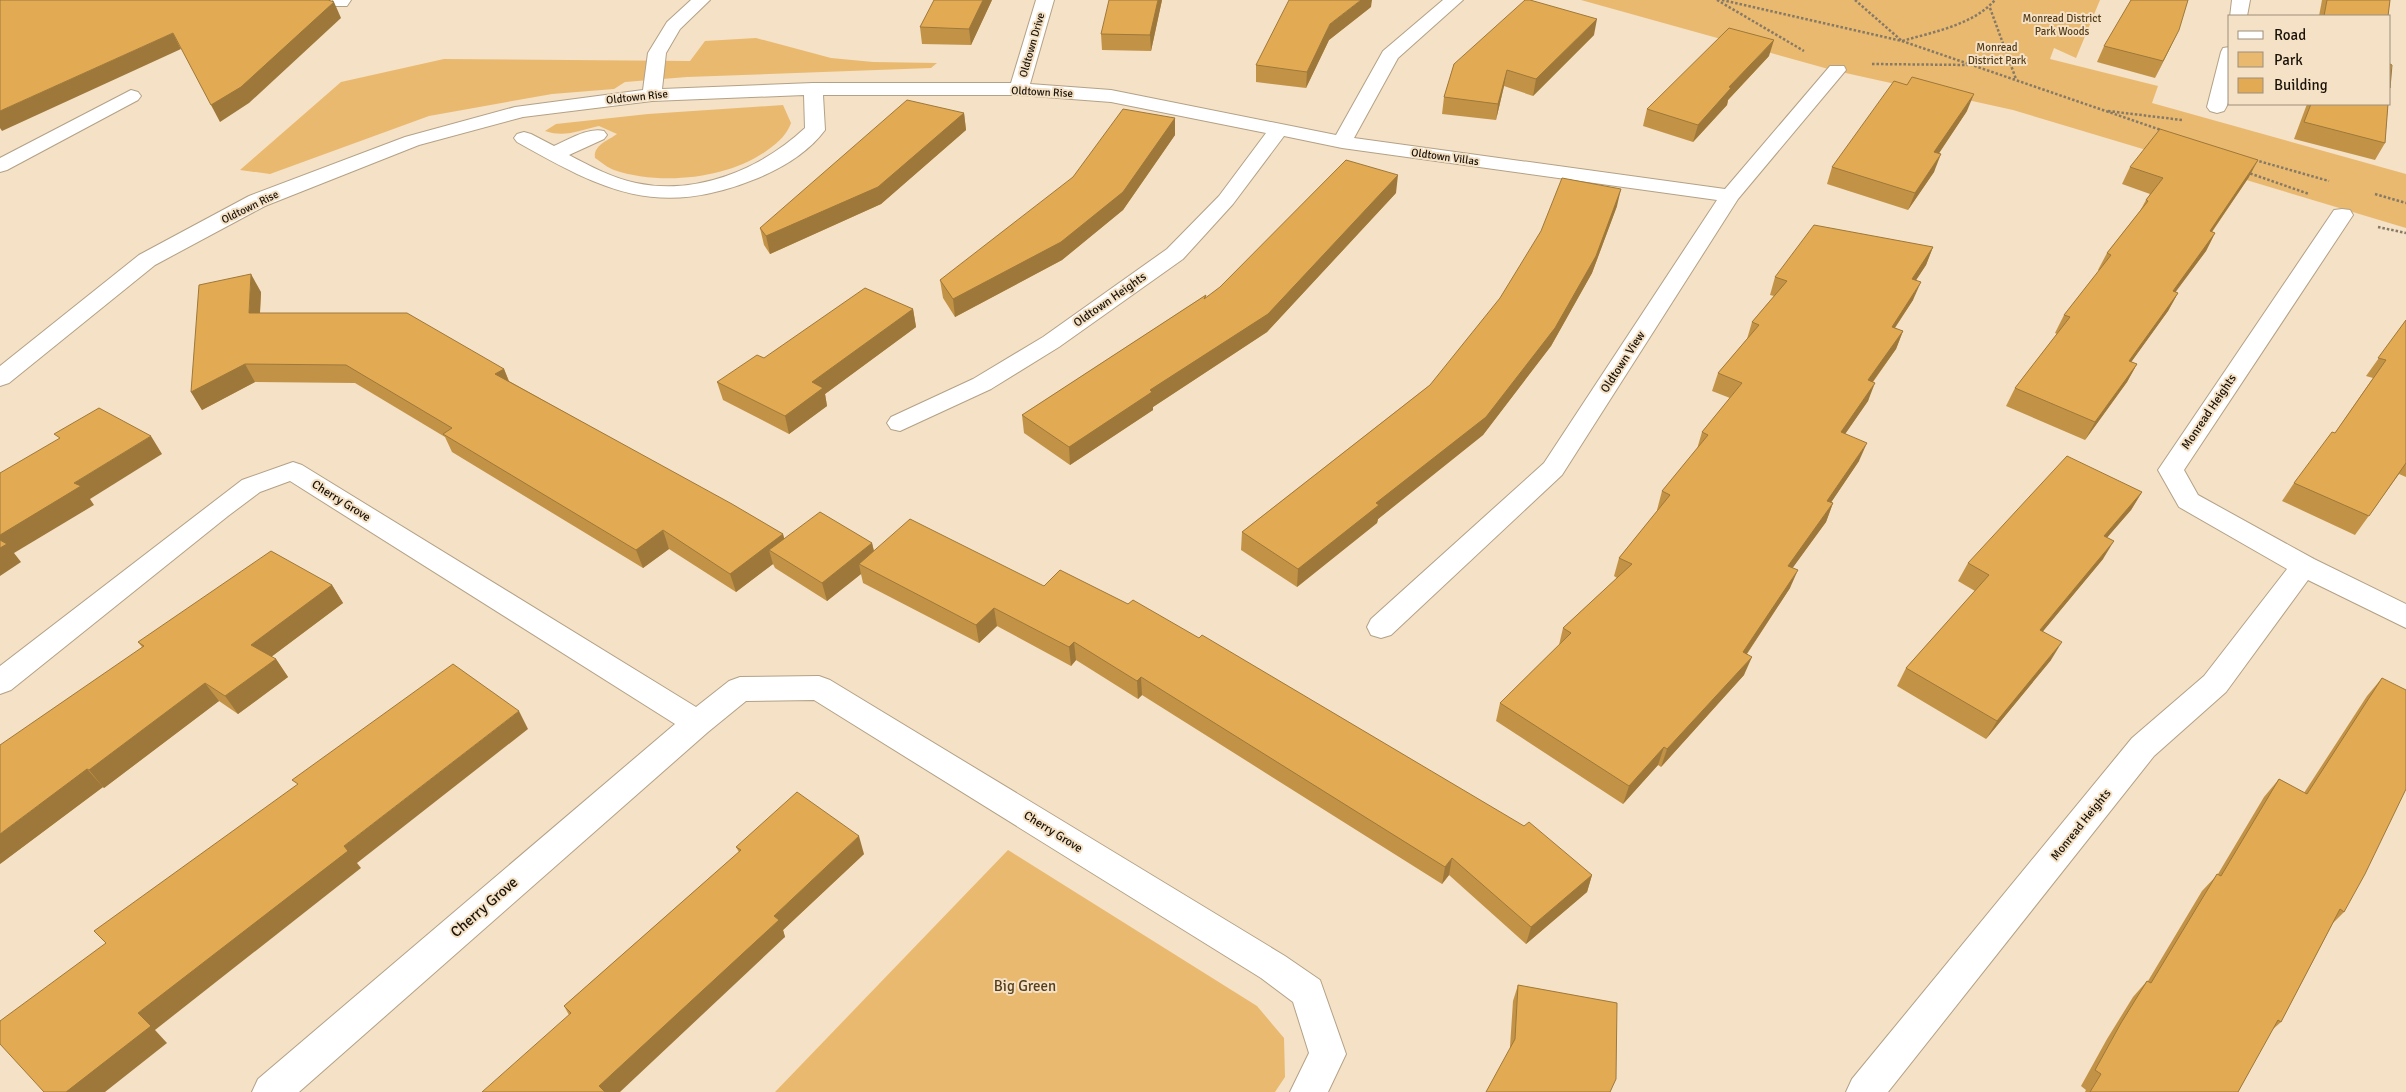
<svg xmlns="http://www.w3.org/2000/svg" width="2406" height="1092" font-family="Signika,sans-serif">
<rect width="100%" height="100%" fill="#f5e1c5"/>
<path fill="#e9b970" d="M 1581,0 L 2100,0 L 2076,58 L 2054,48 L 2050,59 L 2158,86 L 2152,103 L 2406,174 L 2406,228 L 2013,110 L 1832,70 Z
M 756,38 L 831,58 L 873,62 L 937,63 L 931,68 L 687,77 L 625,82 L 614,89 L 552,94 L 429,116 L 270,174 L 240,170 L 341,82 L 444,59 L 690,61 L 705,41 Z
M 783,105 L 791,123 C 787,134 779,142 769,149 C 730,179 661,186 614,170 C 608,168 601,162 595,158 C 593,145 609,140 617,134 L 599,126 C 579,130 566,138 545,131 L 556,124 L 648,114 Z
M 1008,850 L 1257,1006 L 1284,1038 L 1285,1077 L 1275,1092 L 775,1092 Z"/>
<g fill="none" stroke-linecap="round" stroke-linejoin="round">
<defs>
<path id="minor" d="M 333,0 L 351,0 L 347,6 L 335,6 Z
M 691,0 L 710,0 L 680,29 L 666,53 L 662,89 L 813,83 L 1011,83 L 1036,0 L 1054,0 L 1030,84 L 1111,90 L 1336,135 L 1383,51 L 1443,0 L 1463,0 L 1398,58 L 1354,138 L 1725,189 L 1830,66 L 1844,66 L 1846,70 L 1738,199 L 1562,475 L 1391,635 L 1381,638 L 1371,635 L 1367,627 L 1371,619 L 1544,463 L 1717,200 L 1342,148 L 1284,136 L 1233,204 L 1183,259 L 1059,347 L 991,389 L 900,431 L 891,429 L 887,423 L 891,417 L 973,379 L 1043,337 L 1167,249 L 1219,196 L 1266,133 L 1111,102 L 1019,95 L 823,95 L 825,130 C 809,152 782,168 758,178 C 658,219 604,191 517,142 L 514,138 L 517,134 L 524,132 L 531,134 L 554,146 C 568,140 588,127 604,131 L 607,135 L 604,139 L 569,155 C 590,166 612,178 636,183 C 697,196 761,169 805,128 L 804,95 L 652,101 L 523,117 L 419,145 L 265,206 L 155,265 L 9,383 L 0,386 L 0,366 L 139,255 L 249,196 L 405,137 L 515,107 L 643,90 L 648,53 L 667,22 Z
M 2232,0 L 2250,0 L 2247,16 L 2230,17 Z
M 2230,47 C 2230,66 2235,95 2224,111 L 2217,113 L 2210,111 L 2207,107 L 2221,52 L 2223,48 Z
M 131,90 L 138,92 L 141,96 L 138,100 L 7,170 L 0,172 L 0,158 Z
M 2342,209 L 2350,210 L 2353,215 L 2184,470 L 2198,495 L 2314,559 L 2406,604 L 2406,628 L 2308,580 L 2226,692 L 2154,756 L 1888,1092 L 1846,1092 L 1852,1079 L 2132,738 L 2204,676 L 2287,569 L 2179,507 L 2158,470 L 2334,210 Z
M 293,462 L 302,465 L 696,707 L 729,681 L 740,677 L 819,676 L 830,680 L 1285,956 L 1320,980 L 1346,1054 L 1328,1092 L 1290,1092 L 1309,1053 L 1293,1002 L 1261,978 L 814,700 L 746,701 L 708,732 L 299,1092 L 252,1092 L 258,1079 L 675,724 L 290,481 L 260,492 L 228,516 L 11,690 L 0,694 L 0,666 L 242,480 Z"/>
</defs>
<use href="#minor" stroke="#b3a186" stroke-width="2"/>
<path stroke="#867966" stroke-width="2.5" stroke-dasharray="2.5 2" stroke-linecap="butt" d="M 1717,0 L 1804,51
M 1722,0 L 1902,41 L 2161,130
M 1855,0 L 1902,41 C 1933,32 1973,25 1995,0
M 1990,8 L 2016,79
M 1872,64 L 1968,65
M 2108,111 L 2182,120
M 2255,160 L 2329,181
M 2246,172 L 2309,194
M 2375,194 L 2406,203
M 2378,227 L 2406,233"/>
<use href="#minor" fill="#fff" fill-rule="evenodd"/>
</g>
<path fill="#c29347" d="M 992,0 L 971,45 L 922,44 L 920,27 Z
M 1162,0 L 1151,51 L 1102,50 L 1101,34 Z
M 2322,0 L 2390,0 L 2388,16 L 2319,16 Z
M 1371,7 L 1329,40 L 1306,88 L 1256,82 L 1256,65 Z
M 1594,35 L 1533,96 L 1504,86 L 1496,120 L 1442,114 L 1444,97 L 1454,64 Z
M 2104,46 L 2171,46 L 2155,78 L 2097,62 Z
M 1769,56 L 1728,100 L 1727,105 L 1693,142 L 1643,126 L 1647,109 Z
M 2307,104 L 2388,104 L 2385,143 L 2375,160 L 2294,139 Z
M 1967,111 L 1938,154 L 1934,172 L 1908,210 L 1827,184 L 1832,167 Z
M 964,113 L 966,130 L 881,204 L 770,254 L 764,245 L 760,228 Z
M 1175,118 L 1175,135 L 1123,210 L 1062,260 L 955,317 L 943,298 L 940,280 Z
M 2130,167 L 2249,177 L 2212,232 L 2215,233 L 2206,251 L 2175,292 L 2178,293 L 2168,311 L 2131,362 L 2137,364 L 2127,382 L 2085,440 L 2006,406 L 2015,388 L 2057,334 L 2055,333 L 2064,315 L 2099,271 L 2098,270 L 2107,253 L 2140,211 L 2146,200 L 2150,194 L 2122,184 Z
M 1396,193 L 1267,332 L 1153,407 L 1153,410 L 1070,465 L 1024,433 L 1022,415 L 1206,295 L 1206,298 Z
M 1617,206 L 1592,273 L 1551,346 L 1483,435 L 1378,519 L 1377,523 L 1297,587 L 1241,550 L 1242,532 L 1430,385 Z
M 1933,247 L 1926,265 L 1916,280 L 1913,300 L 1895,328 L 1903,331 L 1896,349 L 1873,382 L 1868,401 L 1845,434 L 1859,461 L 1831,502 L 1833,503 L 1826,522 L 1792,568 L 1790,588 L 1747,654 L 1744,675 L 1661,767 L 1658,765 L 1623,804 L 1496,721 L 1500,703 L 1559,645 L 1563,628 L 1617,578 L 1614,576 L 1619,558 L 1658,510 L 1657,510 L 1662,491 L 1697,449 L 1702,432 L 1730,398 L 1712,391 L 1718,373 L 1747,339 L 1752,322 L 1774,296 L 1770,295 L 1775,277 Z
M 261,292 L 260,313 L 504,369 L 509,381 L 783,534 L 784,539 L 872,543 L 874,551 L 1592,875 L 1587,892 L 1526,944 L 1449,875 L 1442,884 L 1142,695 L 1138,699 L 1076,660 L 1071,666 L 997,626 L 979,643 L 863,583 L 861,574 L 827,601 L 775,568 L 773,564 L 736,592 L 669,549 L 643,568 L 452,452 L 445,437 L 355,383 L 255,382 L 202,410 L 191,392 Z
M 913,309 L 916,327 L 825,394 L 827,406 L 789,434 L 723,400 L 717,382 L 764,358 Z
M 2406,320 L 2406,477 L 2399,474 L 2355,535 L 2282,501 L 2294,483 L 2335,433 L 2373,378 L 2366,376 Z
M 2142,492 L 2131,510 L 2107,537 L 2103,559 L 2043,631 L 2051,660 L 1986,739 L 1897,686 L 1906,668 L 1975,591 L 1958,581 L 1968,563 Z
M 332,585 L 343,603 L 271,657 L 276,659 L 288,677 L 238,714 L 219,701 L 104,788 L 103,787 L 0,864 L 142,647 L 138,642 Z
M 2382,678 L 2344,912 L 2333,923 L 2281,1022 L 2272,1030 L 2238,1092 L 2085,1092 L 2086,1090 L 2081,1086 L 2107,1039 L 2133,997 L 2147,981 L 2148,981 L 2202,891 L 2218,874 L 2264,797 L 2279,779 L 2304,793 L 2367,696 Z
M 736,847 L 864,854 L 783,930 L 785,937 L 569,1015 L 564,1006 L 739,852 Z
M 1518,985 L 1611,1092 L 1510,1047 L 1513,1001 Z"/>
<path fill="#9e783a" d="M 983,0 L 992,0 L 971,45 L 969,29 Z
M 1158,0 L 1162,0 L 1151,51 L 1150,35 Z
M 1361,0 L 1372,0 L 1371,7 L 1329,40 L 1306,88 L 1307,72 L 1330,24 Z
M 334,2 L 341,18 L 249,103 L 220,122 L 211,105 Z
M 1597,19 L 1594,35 L 1533,96 L 1536,79 Z
M 2179,30 L 2155,78 L 2163,61 Z
M 173,33 L 181,49 L 2,131 L 0,128 L 0,111 Z
M 1774,40 L 1769,56 L 1728,100 L 1727,105 L 1693,142 L 1698,125 L 1729,87 Z
M 1507,70 L 1504,86 L 1496,120 L 1498,104 Z
M 1974,94 L 1967,111 L 1928,170 L 1934,152 Z
M 964,113 L 966,130 L 881,204 L 770,254 L 766,236 Z
M 1175,118 L 1175,135 L 1123,210 L 1062,260 L 955,317 L 953,299 Z
M 1941,154 L 1934,172 L 1908,210 L 1915,193 Z
M 2258,160 L 2249,177 L 2200,249 L 2210,231 Z
M 1398,175 L 1396,193 L 1267,332 L 1153,407 L 1153,410 L 1070,465 L 1069,447 L 1150,390 Z
M 1621,189 L 1617,206 L 1592,273 L 1551,346 L 1483,435 L 1378,519 L 1377,523 L 1297,587 L 1298,569 Z
M 2215,233 L 2206,251 L 2163,309 L 2173,291 Z
M 1933,247 L 1926,265 L 1905,297 L 1912,279 Z
M 251,274 L 261,292 L 259,330 L 249,313 Z
M 1921,282 L 1913,300 L 1884,344 L 1892,327 Z
M 2178,293 L 2168,311 L 2119,379 L 2129,361 Z
M 913,309 L 916,327 L 825,394 L 827,406 L 789,434 L 785,416 L 812,382 Z
M 1903,331 L 1896,349 L 1861,398 L 1868,380 Z
M 245,364 L 255,382 L 202,410 L 191,392 Z
M 2137,364 L 2127,382 L 2085,440 L 2095,422 Z
M 504,369 L 511,387 L 495,374 Z
M 1875,383 L 1868,401 L 1834,450 L 1841,432 Z
M 151,436 L 162,454 L 90,499 L 94,505 L 14,553 L 21,562 L 0,576 L 0,535 L 74,483 Z
M 1867,443 L 1859,461 L 1820,519 L 1827,501 Z
M 2142,492 L 2131,510 L 2093,554 L 2104,536 Z
M 1833,503 L 1826,522 L 1781,584 L 1788,566 Z
M 663,530 L 669,549 L 643,568 L 636,550 Z
M 783,534 L 788,553 L 769,550 L 773,564 L 736,592 L 730,574 Z
M 2114,541 L 2103,559 L 2029,648 L 2040,630 Z
M 872,543 L 876,561 L 859,564 L 861,574 L 827,601 L 822,583 Z
M 1798,570 L 1790,588 L 1736,670 L 1743,652 Z
M 332,585 L 343,603 L 263,663 L 251,645 Z
M 994,608 L 997,626 L 979,643 L 976,625 Z
M 1074,642 L 1076,660 L 1071,666 L 1069,647 Z
M 2062,642 L 2051,660 L 1986,739 L 1997,721 Z
M 1752,657 L 1744,675 L 1661,767 L 1667,749 Z
M 276,659 L 288,677 L 238,714 L 225,696 Z
M 1141,677 L 1142,695 L 1138,699 L 1137,681 Z
M 205,683 L 219,701 L 104,788 L 89,770 Z
M 519,711 L 528,729 L 357,863 L 361,868 L 155,1030 L 167,1043 L 105,1092 L 66,1092 L 138,1013 L 344,846 Z
M 1664,747 L 1658,765 L 1623,804 L 1629,786 Z
M 87,769 L 103,787 L 0,864 L 0,834 Z
M 859,836 L 864,854 L 783,930 L 785,937 L 620,1092 L 602,1092 L 599,1086 L 774,916 Z
M 1452,858 L 1449,875 L 1442,884 L 1445,867 Z
M 1592,875 L 1587,892 L 1526,944 L 1531,927 Z"/>
<path fill="#e2ab53" stroke="#9e783a" d="M 0,0 L 328,0 L 334,2 L 241,87 L 211,105 L 173,33 L 0,111 Z
M 934,0 L 983,0 L 969,29 L 920,27 Z
M 1109,0 L 1158,0 L 1150,35 L 1101,34 Z
M 1289,0 L 1361,0 L 1330,24 L 1307,72 L 1256,65 Z
M 1525,0 L 1530,0 L 1597,19 L 1536,79 L 1507,70 L 1498,104 L 1444,97 L 1454,64 Z
M 2131,0 L 2188,0 L 2179,30 L 2163,61 L 2104,46 Z
M 2327,0 L 2390,0 L 2388,16 L 2324,16 Z
M 1729,28 L 1774,40 L 1729,87 L 1731,88 L 1698,125 L 1647,109 Z
M 2390,64 L 2392,65 L 2390,88 Z
M 1912,77 L 1974,94 L 1934,152 L 1941,154 L 1915,193 L 1832,167 L 1894,81 L 1907,85 Z
M 907,100 L 964,113 L 878,187 L 766,236 L 760,228 Z
M 2311,104 L 2388,104 L 2385,143 L 2304,122 Z
M 1123,109 L 1175,118 L 1123,192 L 1061,242 L 953,299 L 940,280 L 1073,177 Z
M 2160,129 L 2258,160 L 2210,231 L 2215,233 L 2173,291 L 2178,293 L 2129,361 L 2137,364 L 2095,422 L 2015,388 L 2070,317 L 2064,315 L 2111,255 L 2107,253 L 2148,201 L 2146,200 L 2163,178 L 2130,167 Z
M 1346,160 L 1398,175 L 1268,314 L 1150,390 L 1152,392 L 1069,447 L 1022,415 L 1206,295 L 1204,299 L 1220,287 Z
M 1562,178 L 1621,189 L 1596,256 L 1555,328 L 1486,417 L 1376,503 L 1379,505 L 1298,569 L 1242,532 L 1430,385 L 1500,298 L 1541,231 Z
M 1814,225 L 1933,247 L 1912,279 L 1921,282 L 1892,327 L 1903,331 L 1868,380 L 1875,383 L 1841,432 L 1867,443 L 1827,501 L 1833,503 L 1788,566 L 1798,570 L 1743,652 L 1752,657 L 1667,749 L 1664,747 L 1629,786 L 1500,703 L 1571,633 L 1563,628 L 1632,564 L 1619,558 L 1670,495 L 1662,491 L 1708,435 L 1702,432 L 1742,383 L 1718,373 L 1759,325 L 1752,322 L 1787,281 L 1775,277 Z
M 251,274 L 249,313 L 407,313 L 504,369 L 495,374 L 732,504 L 783,534 L 730,574 L 663,530 L 636,550 L 443,434 L 452,428 L 346,365 L 245,364 L 191,392 L 199,285 Z
M 865,288 L 913,309 L 812,382 L 823,388 L 785,416 L 717,382 L 757,355 L 764,358 Z
M 2406,320 L 2406,463 L 2369,516 L 2294,483 L 2332,432 L 2335,433 L 2386,360 L 2378,358 Z
M 99,408 L 151,436 L 74,483 L 81,486 L 0,535 L 0,473 L 60,438 L 54,434 Z
M 2067,456 L 2142,492 L 2104,536 L 2114,541 L 2040,630 L 2062,642 L 1997,721 L 1906,668 L 1989,575 L 1968,563 Z
M 820,512 L 872,543 L 822,583 L 769,550 Z
M 910,519 L 1044,586 L 1060,570 L 1128,604 L 1133,600 L 1199,638 L 1202,635 L 1524,826 L 1529,822 L 1592,875 L 1531,927 L 1452,858 L 1445,867 L 1141,677 L 1137,681 L 1074,642 L 1069,647 L 994,608 L 976,625 L 859,564 Z
M 0,540 L 7,544 L 0,548 Z
M 271,551 L 332,585 L 251,645 L 276,659 L 225,696 L 205,683 L 89,770 L 87,769 L 0,834 L 0,745 L 144,646 L 138,642 Z
M 453,664 L 519,711 L 344,846 L 348,851 L 138,1013 L 151,1026 L 66,1092 L 44,1092 L 0,1044 L 0,1021 L 106,943 L 94,931 L 298,784 L 292,780 Z
M 2382,678 L 2406,690 L 2406,789 L 2365,874 L 2344,912 L 2340,909 L 2281,1022 L 2278,1020 L 2238,1092 L 2090,1092 L 2101,1074 L 2095,1070 L 2121,1023 L 2147,981 L 2151,983 L 2217,874 L 2221,876 L 2279,779 L 2307,794 Z
M 797,792 L 859,836 L 774,916 L 779,920 L 599,1086 L 605,1092 L 482,1092 L 571,1013 L 564,1006 L 741,850 L 736,847 Z
M 1518,985 L 1617,1003 L 1616,1079 L 1610,1092 L 1486,1092 L 1515,1039 Z"/>
<g text-anchor="middle" dominant-baseline="central" stroke-width="4" stroke-linejoin="round" paint-order="stroke">
<g font-size="11" fill="#543d18" stroke="#f5e1c5">
<text x="2062" y="18">Monread District<tspan x="2062" dy="13">Park Woods</tspan></text>
<text x="1997" y="47">Monread<tspan x="1997" dy="13">District Park</tspan></text>
</g>
<g font-size="11" fill="#1a1309" stroke="#f5e1c5">
<text transform="translate(1032 45) rotate(-74)">Oldtown Drive</text>
<text transform="translate(1042 92) rotate(3)">Oldtown Rise</text>
<text transform="translate(637 97) rotate(-6)">Oldtown Rise</text>
<text transform="translate(1445 157) rotate(8)">Oldtown Villas</text>
<text transform="translate(250 207) rotate(-26)">Oldtown Rise</text>
</g>
<g font-size="12" fill="#1a1309" stroke="#f5e1c5">
<text transform="translate(1110 300) rotate(-35)">Oldtown Heights</text>
<text transform="translate(1623 362) rotate(-57)">Oldtown View</text>
<text transform="translate(2209 412) rotate(-56)">Monread Heights</text>
<text transform="translate(341 501) rotate(32)">Cherry Grove</text>
<text transform="translate(2081 825) rotate(-51)">Monread Heights</text>
<text transform="translate(1053 832) rotate(32)">Cherry Grove</text>
</g>
<g font-size="15" fill="#1a1309" stroke="#f5e1c5">
<text transform="translate(484 907) rotate(-41)">Cherry Grove</text>
</g>
<g font-size="15" fill="#543d18" stroke="#f5e1c5">
<text x="1025" y="986">Big Green</text>
</g>
</g>
<rect x="2228" y="15" width="162" height="90" fill="#f5e1c5" stroke="#9d8f7a"/>
<rect x="2238" y="31" width="25" height="8" fill="#ffffff" stroke="#9d8f7a"/>
<text x="2274" y="40" font-size="15" fill="#1a1309">Road</text>
<rect x="2238" y="52" width="25" height="15" fill="#e9b970" stroke="#9d8f7a"/>
<text x="2274" y="65" font-size="15" fill="#1a1309">Park</text>
<rect x="2238" y="78" width="25" height="15" fill="#e2ab53" stroke="#9d8f7a"/>
<text x="2274" y="90" font-size="15" fill="#1a1309">Building</text>
</svg>
